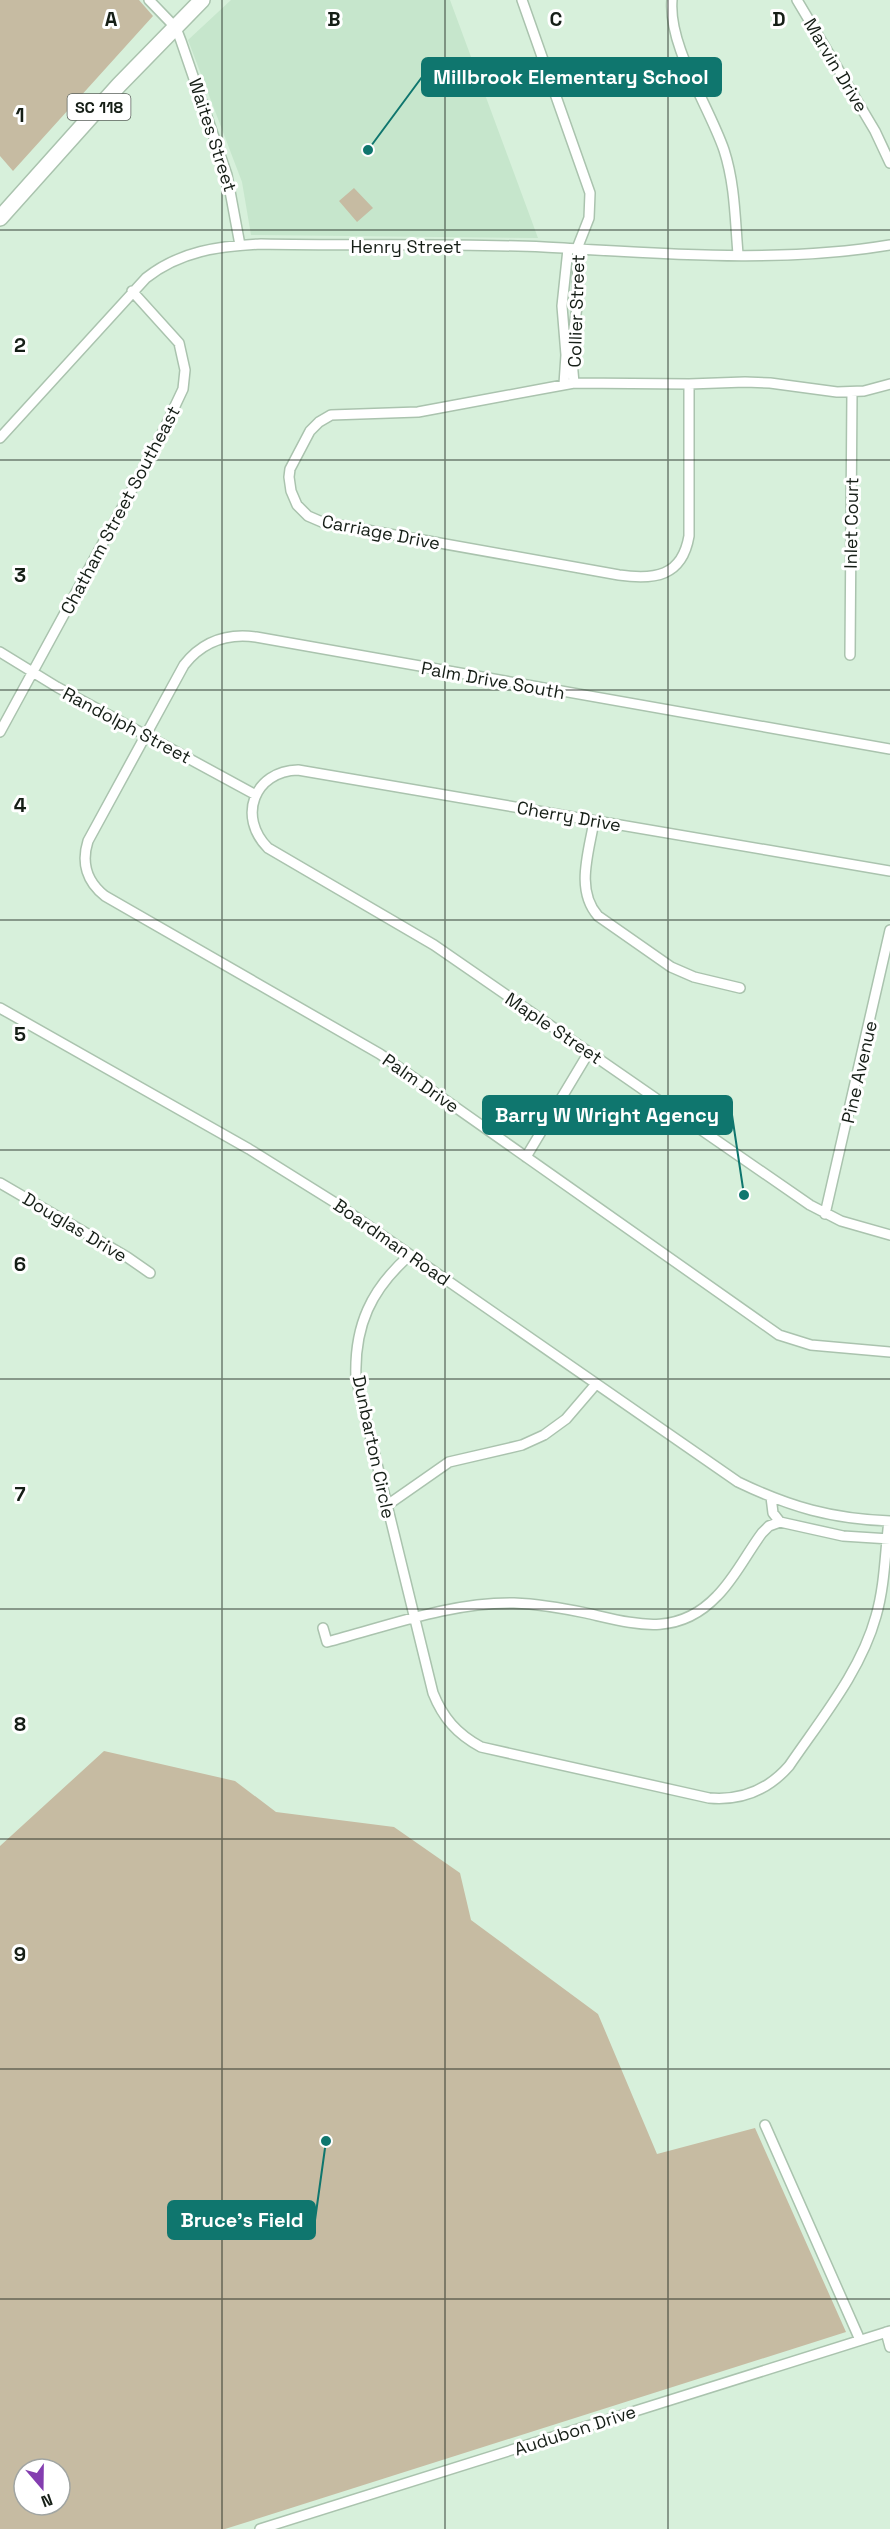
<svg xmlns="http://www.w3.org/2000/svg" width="890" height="2529" font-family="'Space Grotesk',sans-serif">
<rect width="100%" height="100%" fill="#d7f0db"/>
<path fill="#c6e6cc" d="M 231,0 L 450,0 L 538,238 L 251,235 L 242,182 L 188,40 Z"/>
<path fill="#c6bba2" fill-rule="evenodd" d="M 0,0 L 139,0 L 153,16 L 13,171 L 0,156 Z
M 354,188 L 373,208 L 357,222 L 339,201 Z
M 104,1751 L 235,1781 L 276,1812 L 394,1827 L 460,1873 L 471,1920 L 598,2014 L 657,2154 L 755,2128 L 846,2332 L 225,2529 L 0,2529 L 0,1846 ZM 24,2469 L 60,2469 L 60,2505 L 24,2505 Z"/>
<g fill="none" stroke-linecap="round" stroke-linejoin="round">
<defs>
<path id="minor" d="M 149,0 L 176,28 L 181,41 L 227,175 L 240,245
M 522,0 L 590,193 L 589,218 L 578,246 L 577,307 L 571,350 L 574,383
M 672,0 C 668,46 709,106 724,150 C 735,184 735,219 738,254
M 797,0 L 875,131 L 890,163
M 564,384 L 566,355 L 562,306 L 568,249
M 689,384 L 689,536 C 682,577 654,580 619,575 L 322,522 L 308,516 L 297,505 L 291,491 L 289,477 L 290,469 L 310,431 L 319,422 L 331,415 L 418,412 L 574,383 L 689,384 L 745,382 L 770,383 L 837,392 L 864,391 L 890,384
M 0,438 L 146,278 C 180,251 219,246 261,244 C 355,246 450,243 544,247 C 658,253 777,264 890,245
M 0,652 L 57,687 L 256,795
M 850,655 L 852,392
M 0,732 L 159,440 L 183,389 L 185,370 L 179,343 L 132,291
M 890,749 L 256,637 C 227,633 202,642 184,665 L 88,841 C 81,863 87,882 105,896 L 380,1054 L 779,1335 L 811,1345 L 890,1352
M 594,821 C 589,852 575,890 598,916 L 671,967 L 694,977 L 740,988
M 890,871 L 298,770 C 254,771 237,817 268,848 L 434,945 L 810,1205 L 841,1221 L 890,1235
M 0,1008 L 249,1149 L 334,1202 L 738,1482 C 790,1507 832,1519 890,1521
M 526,1157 L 589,1052
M 0,1183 L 127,1257 L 150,1273
M 825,1214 L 890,930
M 410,1255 C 371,1289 354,1326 356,1378 L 433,1693 C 443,1718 457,1734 481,1747 L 709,1798 C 742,1801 768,1790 789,1766 C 821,1719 861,1671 876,1616 C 885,1585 885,1552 889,1521
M 771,1497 L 773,1513 L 780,1522 L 843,1536 L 890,1539
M 386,1506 L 449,1462 L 522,1445 L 544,1435 L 566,1419 L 596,1384
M 323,1628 L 327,1642 C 388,1626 450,1602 514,1603 C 538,1604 562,1608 586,1613 C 635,1624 677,1638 717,1596 C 735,1578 747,1553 762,1533 L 769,1526 L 780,1522
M 765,2125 L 860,2340
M 886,2332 L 890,2347
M 260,2529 L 890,2331"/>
<path id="primary" d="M 0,218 L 119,85 L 202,0"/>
</defs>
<use href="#minor" stroke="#aac3ae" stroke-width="12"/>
<use href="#primary" stroke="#aac3ae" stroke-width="18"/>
<use href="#minor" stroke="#fff" stroke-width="9"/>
<use href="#primary" stroke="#fff" stroke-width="15"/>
</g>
<path fill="none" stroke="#151e16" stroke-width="1.5" stroke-opacity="0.55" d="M 222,0 L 222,2529M 445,0 L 445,2529M 668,0 L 668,2529M 0,230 L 890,230M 0,460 L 890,460M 0,690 L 890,690M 0,920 L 890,920M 0,1150 L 890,1150M 0,1379 L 890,1379M 0,1609 L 890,1609M 0,1839 L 890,1839M 0,2069 L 890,2069M 0,2299 L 890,2299"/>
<g text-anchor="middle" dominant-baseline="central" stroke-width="6" stroke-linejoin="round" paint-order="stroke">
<rect fill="#fff" stroke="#5b625c" stroke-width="1.5" x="67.5" y="94" width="63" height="26" rx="4.5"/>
<g font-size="16" font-weight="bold" fill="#151e16">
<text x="99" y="107">SC 118</text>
</g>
<g font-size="18" fill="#151e16" stroke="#fff">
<text transform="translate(836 65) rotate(59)">Marvin Drive</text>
<text transform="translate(213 135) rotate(72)">Waites Street</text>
<text x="406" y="246">Henry Street</text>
<text transform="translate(576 311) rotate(-88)">Collier Street</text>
<text transform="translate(120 510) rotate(-62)">Chatham Street Southeast</text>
<text transform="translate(851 523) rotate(-89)">Inlet Court</text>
<text transform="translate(381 532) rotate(11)">Carriage Drive</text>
<text transform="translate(493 680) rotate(10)">Palm Drive South</text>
<text transform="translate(127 725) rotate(28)">Randolph Street</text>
<text transform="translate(569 816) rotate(10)">Cherry Drive</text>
<text transform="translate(554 1028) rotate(34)">Maple Street</text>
<text transform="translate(859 1072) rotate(-77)">Pine Avenue</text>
<text transform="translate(421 1083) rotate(35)">Palm Drive</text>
<text transform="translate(75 1227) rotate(31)">Douglas Drive</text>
<text transform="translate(392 1242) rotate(35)">Boardman Road</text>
<text transform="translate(374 1447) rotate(78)">Dunbarton Circle</text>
<text transform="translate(575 2430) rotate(-18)">Audubon Drive</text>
</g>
</g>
<g font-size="20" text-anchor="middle" font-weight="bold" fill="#151e16" stroke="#fff" stroke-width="6" stroke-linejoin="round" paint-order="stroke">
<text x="111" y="26">A</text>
<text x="334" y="26">B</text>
<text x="556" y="26">C</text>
<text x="779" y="26">D</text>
<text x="20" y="122">1</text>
<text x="20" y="352">2</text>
<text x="20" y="582">3</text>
<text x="20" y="812">4</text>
<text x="20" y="1041">5</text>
<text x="20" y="1271">6</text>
<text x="20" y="1501">7</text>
<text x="20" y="1731">8</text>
<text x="20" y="1961">9</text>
</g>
<path fill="none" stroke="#0f766e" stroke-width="2" d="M368 150L422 77M744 1195L732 1115M326 2141L315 2220"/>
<g fill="#0f766e" stroke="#fff" stroke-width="2">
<circle cx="368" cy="150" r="6"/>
<circle cx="744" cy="1195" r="6"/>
<circle cx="326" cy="2141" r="6"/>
</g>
<g fill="#0f766e" stroke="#0f766e" stroke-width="2">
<rect x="422" y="58" width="299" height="38" rx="6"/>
<rect x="483" y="1096" width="249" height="38" rx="6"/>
<rect x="168" y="2201" width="147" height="38" rx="6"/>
</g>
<g font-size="20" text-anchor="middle" font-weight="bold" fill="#fff">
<text x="571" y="84">Millbrook Elementary School</text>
<text x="607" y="1122">Barry W Wright Agency</text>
<text x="242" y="2227">Bruce's Field</text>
</g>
<g transform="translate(42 2487) rotate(160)"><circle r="28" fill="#ffffff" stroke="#a1a5a2" stroke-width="1.5"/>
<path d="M0-4.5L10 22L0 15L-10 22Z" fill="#843db0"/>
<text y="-9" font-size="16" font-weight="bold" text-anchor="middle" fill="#151e16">N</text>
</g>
</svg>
